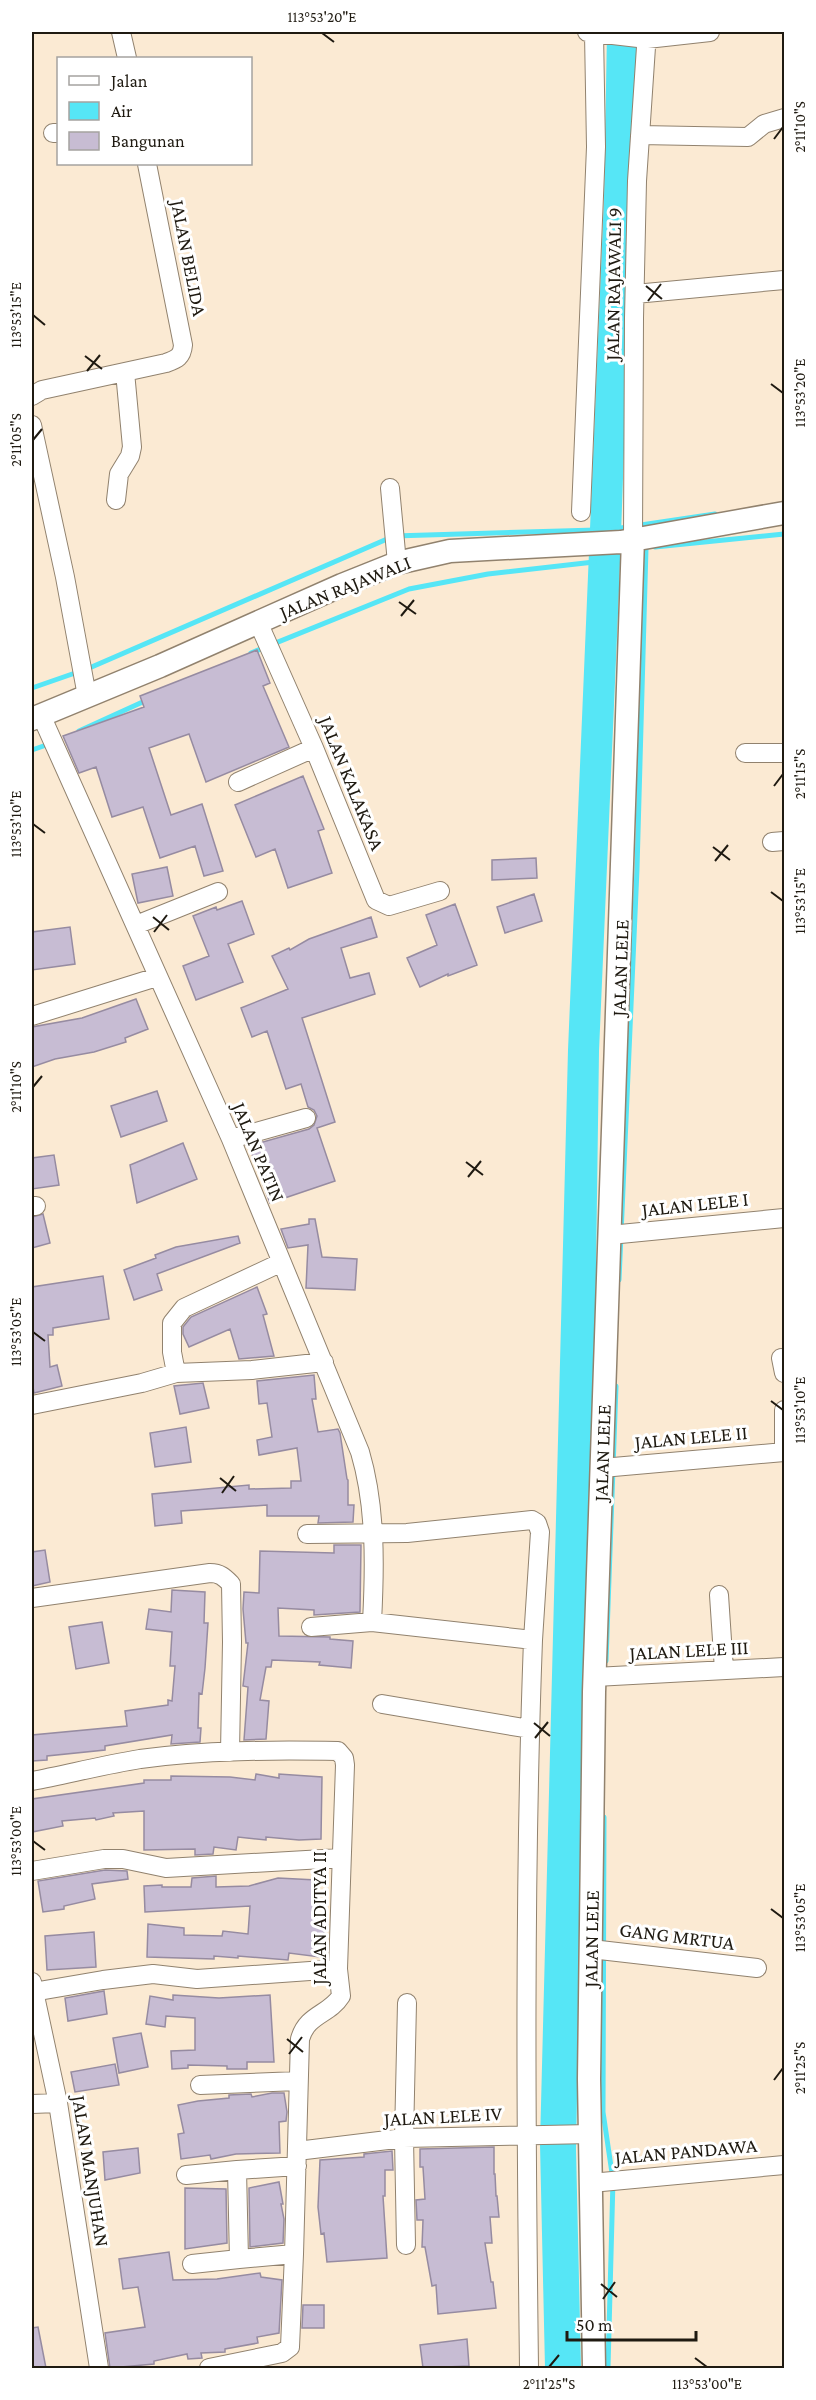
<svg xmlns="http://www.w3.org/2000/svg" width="816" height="2400" font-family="'Crimson Pro',serif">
<rect width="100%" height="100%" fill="#fbead3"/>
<path fill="#56e6f6" d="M 607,32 L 639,32 L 619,590 L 599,1051 L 593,1488 L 584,1742 L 576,2149 L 581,2368 L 545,2368 L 540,2144 L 568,1050 L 604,197 Z"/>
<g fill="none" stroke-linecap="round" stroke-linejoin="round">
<path stroke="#56e6f6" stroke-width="5" d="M 614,529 L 715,514
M 655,547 L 784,534
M 251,653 L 409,589 L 488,574 L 594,562
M 87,669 L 394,536 L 596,530
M 32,688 L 78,672
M 79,731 L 147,700
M 32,750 L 52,743
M 619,1280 L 637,869 L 646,548
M 606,1661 L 616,1386
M 604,1817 L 603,2112 L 613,2180 L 608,2368"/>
</g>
<path fill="#c7bcd3" stroke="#968ba1" stroke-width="1.5" d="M 257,650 L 270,683 L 263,686 L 289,747 L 206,782 L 189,734 L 149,748 L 171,815 L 202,804 L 223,871 L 204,876 L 195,846 L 160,858 L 143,807 L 112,817 L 96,767 L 79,773 L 63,736 L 144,707 L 140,696 Z
M 303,776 L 324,829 L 318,831 L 332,873 L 288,888 L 275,849 L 256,857 L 235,805 Z
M 536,858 L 537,878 L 492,880 L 492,860 Z
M 167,867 L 173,896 L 138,903 L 132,874 Z
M 534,894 L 542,921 L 505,933 L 497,907 Z
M 242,901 L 254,934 L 228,944 L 243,982 L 196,1000 L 183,966 L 209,956 L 193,916 L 216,907 L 217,910 Z
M 455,904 L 477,965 L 448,976 L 448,974 L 420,987 L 407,958 L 437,945 L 426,915 Z
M 371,917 L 377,937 L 341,948 L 350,978 L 369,973 L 375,994 L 302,1018 L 335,1122 L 317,1128 L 335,1181 L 270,1203 L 249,1146 L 309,1129 L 314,1125 L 317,1116 L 314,1110 L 308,1107 L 301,1084 L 286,1089 L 267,1031 L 252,1037 L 241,1008 L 288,989 L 272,956 L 289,948 L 290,950 L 309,939 Z
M 70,927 L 75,964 L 32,970 L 32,932 Z
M 136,999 L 148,1029 L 125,1038 L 126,1042 L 94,1052 L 55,1059 L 32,1067 L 32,1027 L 82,1018 Z
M 157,1091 L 167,1121 L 121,1137 L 111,1106 Z
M 183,1143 L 197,1179 L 137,1203 L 130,1165 Z
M 54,1155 L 59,1185 L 32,1189 L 32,1158 Z
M 43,1214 L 50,1243 L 32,1248 L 32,1217 Z
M 309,1219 L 315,1219 L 322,1257 L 357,1259 L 355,1290 L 306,1288 L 308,1245 L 288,1248 L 281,1229 L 309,1224 Z
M 238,1236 L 240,1243 L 157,1274 L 162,1290 L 134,1300 L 124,1270 L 156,1258 L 155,1255 L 176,1247 Z
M 103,1276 L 109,1319 L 53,1328 L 53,1335 L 48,1335 L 50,1367 L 57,1365 L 62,1386 L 34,1393 L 32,1381 L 32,1287 Z
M 257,1287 L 267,1314 L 263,1315 L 274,1356 L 239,1359 L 230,1329 L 189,1347 L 183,1334 L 183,1327 L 191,1317 Z
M 314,1375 L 316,1399 L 312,1399 L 318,1432 L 338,1429 L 340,1433 L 347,1479 L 348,1480 L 348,1505 L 354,1505 L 353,1522 L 318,1523 L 319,1516 L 267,1516 L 267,1505 L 181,1511 L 182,1523 L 155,1526 L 152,1494 L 249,1485 L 249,1489 L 291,1488 L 291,1481 L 301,1481 L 297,1448 L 259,1455 L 257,1440 L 272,1437 L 267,1403 L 259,1404 L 257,1381 Z
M 203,1383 L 209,1408 L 180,1414 L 174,1386 Z
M 186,1427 L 191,1462 L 155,1467 L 150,1433 Z
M 334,1545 L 361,1545 L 360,1612 L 314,1615 L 314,1610 L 278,1608 L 279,1636 L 330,1637 L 330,1639 L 353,1641 L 351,1668 L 319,1665 L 320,1662 L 272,1660 L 271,1667 L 266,1667 L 260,1700 L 269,1701 L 266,1739 L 244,1740 L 248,1687 L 243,1686 L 248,1643 L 246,1643 L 243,1609 L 244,1592 L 259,1593 L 260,1551 L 334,1553 Z
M 45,1550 L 50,1582 L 32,1586 L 32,1552 Z
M 172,1590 L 205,1592 L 204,1623 L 208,1623 L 205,1668 L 202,1694 L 199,1693 L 198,1728 L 201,1728 L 200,1742 L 171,1744 L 172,1735 L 105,1746 L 105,1750 L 47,1756 L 47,1760 L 32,1761 L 32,1735 L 127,1726 L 125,1711 L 168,1705 L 168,1700 L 172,1701 L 175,1666 L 170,1666 L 172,1632 L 146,1629 L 149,1609 L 171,1612 Z
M 102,1622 L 109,1663 L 76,1669 L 69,1627 Z
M 256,1774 L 279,1778 L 279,1774 L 322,1777 L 321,1839 L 299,1840 L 266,1837 L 266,1840 L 238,1837 L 236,1850 L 214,1847 L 213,1854 L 195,1855 L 195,1849 L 144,1850 L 144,1811 L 113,1813 L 114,1816 L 96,1820 L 95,1818 L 62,1821 L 63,1826 L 32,1832 L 32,1799 L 144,1783 L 144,1780 L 171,1780 L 171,1776 L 230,1777 L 255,1780 Z
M 105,1870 L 127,1871 L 128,1879 L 92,1884 L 95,1899 L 64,1906 L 64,1909 L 43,1912 L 38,1881 Z
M 216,1876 L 216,1887 L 249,1886 L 278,1878 L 316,1880 L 317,1925 L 325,1925 L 320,1957 L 289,1953 L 288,1960 L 238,1956 L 238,1958 L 214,1956 L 214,1959 L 147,1957 L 148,1924 L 184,1928 L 184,1935 L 222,1936 L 223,1931 L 248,1934 L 250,1906 L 145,1912 L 144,1886 L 162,1885 L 162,1887 L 191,1887 L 192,1878 Z
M 94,1932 L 96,1967 L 47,1970 L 45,1936 Z
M 104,1991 L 107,2014 L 68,2021 L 65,1998 Z
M 173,1995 L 219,1998 L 270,1995 L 274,2062 L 247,2062 L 247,2069 L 227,2069 L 227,2066 L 188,2065 L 188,2068 L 172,2069 L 171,2051 L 195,2050 L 195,2018 L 166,2016 L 165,2027 L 146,2024 L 150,1996 L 173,2000 Z
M 141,2033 L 148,2067 L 119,2073 L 113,2038 Z
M 115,2064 L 119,2085 L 75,2092 L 71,2072 Z
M 272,2093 L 284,2093 L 287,2112 L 286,2121 L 279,2122 L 280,2153 L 236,2154 L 211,2159 L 210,2155 L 181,2159 L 178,2134 L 184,2133 L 178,2105 L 198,2101 L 229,2098 L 229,2095 L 251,2094 L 252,2097 Z
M 494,2147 L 494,2174 L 495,2174 L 496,2196 L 497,2196 L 499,2217 L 490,2217 L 492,2243 L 485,2243 L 491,2282 L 493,2282 L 496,2308 L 438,2314 L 436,2285 L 432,2286 L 425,2247 L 422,2247 L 423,2220 L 417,2220 L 416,2200 L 425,2199 L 423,2167 L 420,2167 L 420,2149 Z
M 138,2148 L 140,2173 L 105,2180 L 103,2152 Z
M 392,2151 L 393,2170 L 385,2170 L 385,2196 L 383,2196 L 387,2258 L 327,2262 L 324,2233 L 321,2234 L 318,2207 L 320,2160 L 364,2157 L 364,2154 Z
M 279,2182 L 283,2204 L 281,2204 L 284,2219 L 283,2243 L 250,2247 L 249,2188 Z
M 185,2188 L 226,2189 L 227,2243 L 185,2249 Z
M 169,2252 L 173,2280 L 217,2279 L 260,2273 L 261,2277 L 282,2280 L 279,2333 L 257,2337 L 258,2343 L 225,2349 L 225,2352 L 201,2353 L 202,2358 L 188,2359 L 187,2354 L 154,2361 L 154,2364 L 110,2368 L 105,2333 L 145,2327 L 138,2287 L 123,2289 L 119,2259 Z
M 303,2305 L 324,2305 L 324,2328 L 302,2328 Z
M 38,2327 L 46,2368 L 32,2368 L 32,2328 Z
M 467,2339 L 469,2366 L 423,2368 L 420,2345 Z"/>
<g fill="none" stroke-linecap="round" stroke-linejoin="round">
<defs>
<path id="minor" d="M 121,32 L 127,58
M 587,32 L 647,39 L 710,32
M 53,133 L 58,133
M 640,135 L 748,137 L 764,124 L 784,118
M 635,294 L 784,280
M 32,396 L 42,390 L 166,363 C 177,359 182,357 183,345 L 147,164
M 32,425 L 65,577 L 87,696
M 390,488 L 397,563
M 116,500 L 119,474 L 130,456 L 132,447 L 125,372
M 581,512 L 596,147 L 594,33
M 633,539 L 634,318 L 637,181 L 647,32
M 258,622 L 314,748 L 376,900 L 389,906 L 440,891
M 41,715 L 231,1139 L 360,1452 C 376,1506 375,1566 372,1622
M 745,753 L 784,753
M 238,782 L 314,748
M 772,842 L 784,841
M 136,925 L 218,892
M 32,1016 L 157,977
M 231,1139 L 306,1118
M 32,1206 L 36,1206
M 610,1235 L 784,1218
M 781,1358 L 784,1373
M 176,1373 L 172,1352 L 172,1323 L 184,1308 L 280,1263
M 32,1405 L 142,1383 L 176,1373 L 252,1370 L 324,1362
M 784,1452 L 784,1410
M 602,1468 L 784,1452
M 307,1534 L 407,1533 L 532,1520 L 537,1523 L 540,1532 L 533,1640
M 719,1595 L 724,1670
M 32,1598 L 210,1573 C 220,1573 224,1577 231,1584 L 232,1642 L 230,1752
M 311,1627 L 372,1622 L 533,1640 C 524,1883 526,2126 529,2368
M 595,1677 L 784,1667
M 382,1704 L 530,1729
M 32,1781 C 68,1774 104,1765 140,1759 C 205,1750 273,1750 338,1751 L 344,1758 L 345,1765 L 338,1969 L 341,1996 C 329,2015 307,2014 300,2039 L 294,2254 L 239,2259 L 237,2170 L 186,2175
M 32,1871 L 104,1859 L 123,1859 L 166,1868 L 341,1858
M 591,1949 L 757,1968
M 32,1982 L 58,2103 L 99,2368
M 33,1992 L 103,1980 L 153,1974 L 197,1979 L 338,1969
M 200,2085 L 298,2081
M 32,2104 L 58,2103
M 297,2151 L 404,2138 L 591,2134
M 237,2170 L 297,2166
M 591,2183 L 784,2165
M 406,2245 L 404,2138 L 407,2003
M 192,2264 L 239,2259
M 209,2368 L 282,2353 L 290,2347 L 294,2254"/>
<path id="major" d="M 32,719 L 160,666 L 342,585 L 397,563 L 450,551 L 621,542 L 784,513
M 594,2368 L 589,2079 L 594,1692 L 633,539"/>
</defs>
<use href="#minor" stroke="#91826e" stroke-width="20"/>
<use href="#major" stroke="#91826e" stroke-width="25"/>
<use href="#minor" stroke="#fff" stroke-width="18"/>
<use href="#major" stroke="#fff" stroke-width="22"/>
</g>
<path fill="none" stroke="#1f1a11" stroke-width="2" d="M 322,33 L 334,42M 774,139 L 783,127M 646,286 L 662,299M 648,301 L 661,284M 33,315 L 45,325M 85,356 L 102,369M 87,371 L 100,355M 771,384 L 783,393M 33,440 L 42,429M 399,602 L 416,614M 401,616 L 414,600M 774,786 L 783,774M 33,824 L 45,833M 713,847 L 730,860M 715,861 L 728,845M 771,892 L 783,901M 153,917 L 169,930M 154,932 L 167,915M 33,1087 L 42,1076M 466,1162 L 483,1175M 468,1177 L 481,1161M 33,1332 L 45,1341M 771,1401 L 783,1410M 220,1478 L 236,1491M 222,1493 L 234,1476M 534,1723 L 550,1736M 535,1738 L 548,1722M 33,1841 L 45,1850M 771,1909 L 783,1918M 287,2039 L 303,2052M 289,2054 L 302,2037M 774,2080 L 783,2068M 601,2284 L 617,2297M 603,2299 L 615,2282M 695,2358 L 707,2367M 549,2367 L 559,2355"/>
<g text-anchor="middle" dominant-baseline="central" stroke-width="6" stroke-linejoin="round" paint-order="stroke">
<g font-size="20" fill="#1f1a11" stroke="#fff">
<text transform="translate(189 258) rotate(79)">JALAN BELIDA</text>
<text transform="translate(613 284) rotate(-89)">JALAN RAJAWALI 9</text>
<text transform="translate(345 587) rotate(-22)">JALAN RAJAWALI</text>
<text transform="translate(352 783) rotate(68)">JALAN KALAKASA</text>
<text transform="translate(620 968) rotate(-88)">JALAN LELE</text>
<text transform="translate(259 1152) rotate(67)">JALAN PATIN</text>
<text transform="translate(695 1204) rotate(-6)">JALAN LELE I</text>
<text transform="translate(691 1437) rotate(-5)">JALAN LELE II</text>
<text transform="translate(602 1453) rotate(-88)">JALAN LELE</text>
<text transform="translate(689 1650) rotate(-3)">JALAN LELE III</text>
<text transform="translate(319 1918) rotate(-90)">JALAN ADITYA II</text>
<text transform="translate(677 1936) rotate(7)">GANG MRTUA</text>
<text transform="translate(591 1939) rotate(-89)">JALAN LELE</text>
<text transform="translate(443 2116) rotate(-3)">JALAN LELE IV</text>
<text transform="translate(686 2151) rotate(-5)">JALAN PANDAWA</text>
<text transform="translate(91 2171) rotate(81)">JALAN MANJUHAN</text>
</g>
</g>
<rect width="816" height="2400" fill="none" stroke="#ffffff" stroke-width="66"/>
<rect x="57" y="57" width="195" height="108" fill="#ffffff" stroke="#a5a3a0" stroke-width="1.5"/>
<rect x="69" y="76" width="30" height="9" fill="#ffffff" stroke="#a5a3a0" stroke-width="1.5"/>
<text x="111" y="87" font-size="18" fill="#1f1a11">Jalan</text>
<rect x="69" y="102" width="30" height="18" fill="#56e6f6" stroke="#a5a3a0" stroke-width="1.5"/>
<text x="111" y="117" font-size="18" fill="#1f1a11">Air</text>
<rect x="69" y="132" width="30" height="18" fill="#c7bcd3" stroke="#a5a3a0" stroke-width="1.5"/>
<text x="111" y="147" font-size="18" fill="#1f1a11">Bangunan</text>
<path d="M567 2331v9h129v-9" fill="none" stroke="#1f1a11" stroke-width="3"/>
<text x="576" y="2331" font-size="18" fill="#1f1a11" stroke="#ffffff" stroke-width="4.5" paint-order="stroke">50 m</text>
<rect x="33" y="33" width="750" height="2334" fill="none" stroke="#1f1a11" stroke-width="2"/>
<g font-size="15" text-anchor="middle" fill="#1f1a11">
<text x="322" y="22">113°53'20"E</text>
<text transform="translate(800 127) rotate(-90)" y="5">2°11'10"S</text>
<text transform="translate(16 315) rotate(-90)" y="5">113°53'15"E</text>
<text transform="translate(800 393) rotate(-90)" y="5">113°53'20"E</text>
<text transform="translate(16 440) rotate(-90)" y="5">2°11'05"S</text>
<text transform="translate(800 774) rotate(-90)" y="5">2°11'15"S</text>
<text transform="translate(16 824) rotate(-90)" y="5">113°53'10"E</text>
<text transform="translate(800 901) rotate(-90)" y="5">113°53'15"E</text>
<text transform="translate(16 1087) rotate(-90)" y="5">2°11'10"S</text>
<text transform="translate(16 1332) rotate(-90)" y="5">113°53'05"E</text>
<text transform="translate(800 1410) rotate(-90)" y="5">113°53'10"E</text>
<text transform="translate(16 1841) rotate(-90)" y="5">113°53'00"E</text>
<text transform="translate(800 1918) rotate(-90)" y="5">113°53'05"E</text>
<text transform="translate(800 2068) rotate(-90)" y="5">2°11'25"S</text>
<text x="549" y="2389">2°11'25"S</text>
<text x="707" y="2389">113°53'00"E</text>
</g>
</svg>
